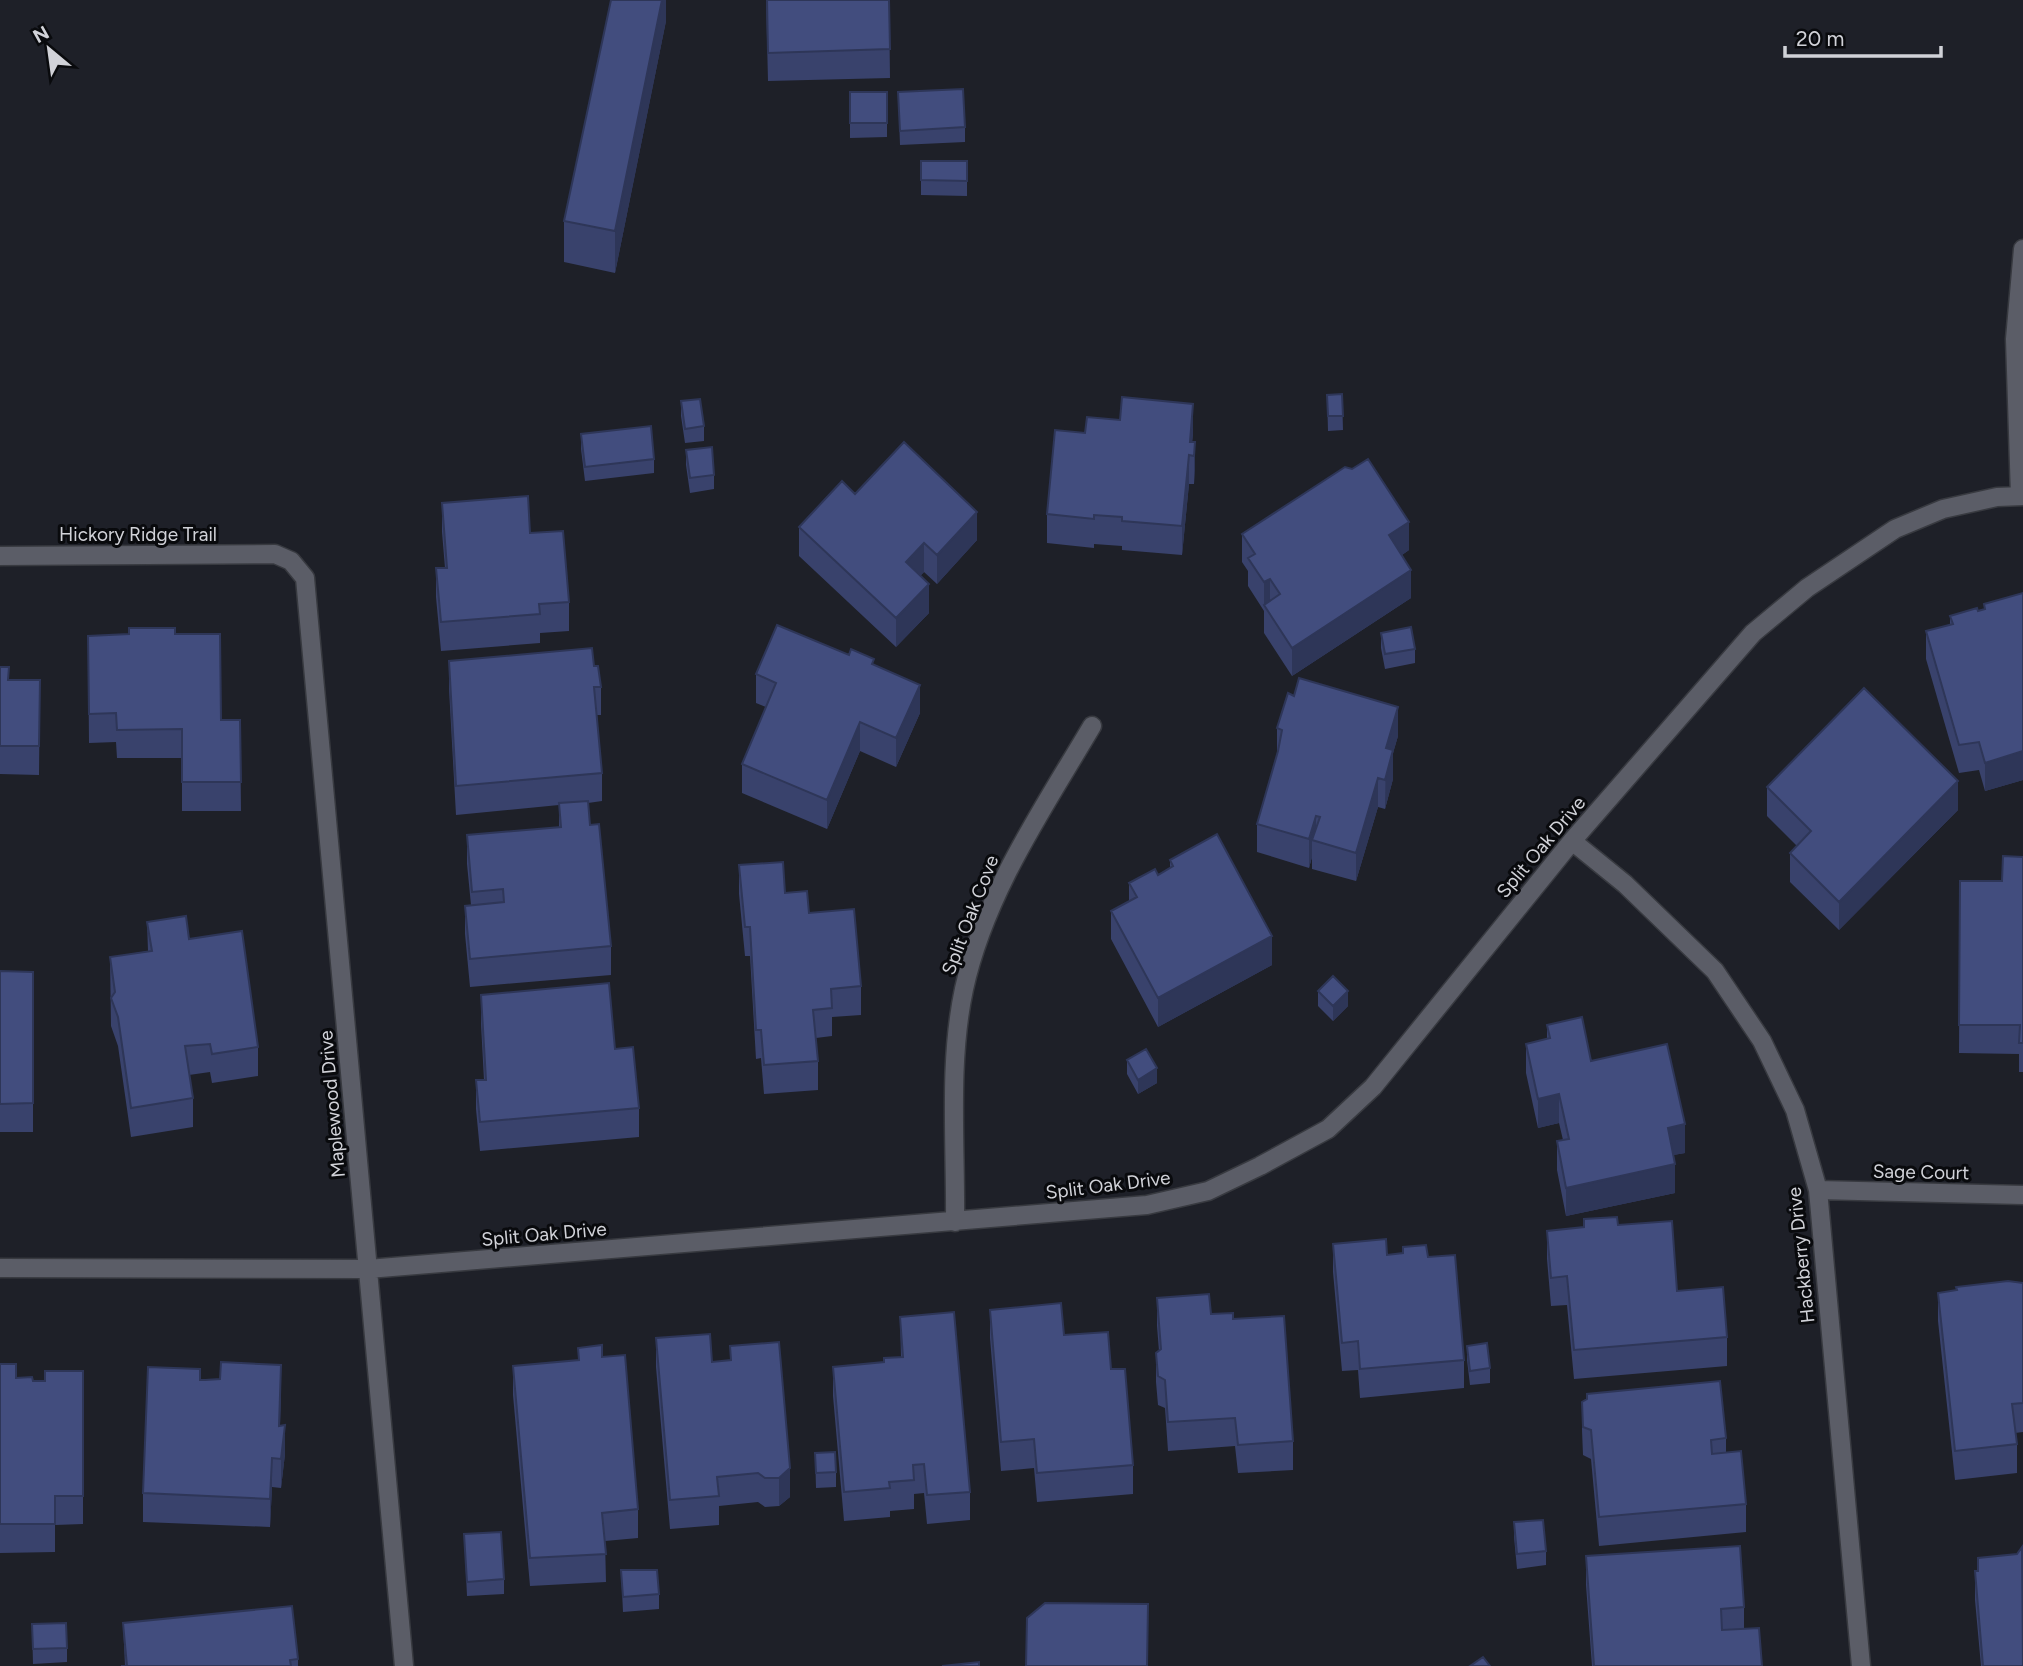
<svg xmlns="http://www.w3.org/2000/svg" width="2023" height="1666" font-family="Figtree,sans-serif">
<rect width="100%" height="100%" fill="#1e2028"/>
<g fill="none" stroke-linecap="round" stroke-linejoin="round">
<defs>
<path id="minor" d="M 2020,496 L 2015,339 L 2023,249
M 0,556 L 275,554 L 291,561 L 305,578 L 404,1666
M 1572,841 L 1625,884 L 1715,971 L 1762,1041 L 1795,1110 L 1818,1190 L 1861,1666
M 1818,1190 L 2023,1195
M 955,1222 C 956,1146 948,1063 964,989 C 985,893 1043,809 1092,726
M 0,1268 L 368,1269 L 1147,1205 L 1208,1191 L 1260,1166 L 1328,1129 L 1373,1087 L 1572,841 L 1753,633 L 1807,588 L 1895,529 L 1943,509 L 1997,497 L 2023,496"/>
</defs>
<use href="#minor" stroke="#383a40" stroke-width="21"/>
<use href="#minor" stroke="#5b5d67" stroke-width="18"/>
</g>
<path fill="#39426c" d="M 666,0 L 666,21 L 615,273 L 564,262 L 564,221 Z
M 766,0 L 889,0 L 890,78 L 768,81 Z
M 850,92 L 887,92 L 887,137 L 850,138 Z
M 898,92 L 965,127 L 965,142 L 900,145 Z
M 921,161 L 967,161 L 967,196 L 921,195 Z
M 1342,394 L 1343,430 L 1328,431 L 1327,395 Z
M 681,401 L 704,426 L 704,441 L 685,443 L 681,416 Z
M 1085,433 L 1193,433 L 1192,442 L 1195,442 L 1194,484 L 1189,484 L 1182,555 L 1122,550 L 1122,546 L 1094,544 L 1094,548 L 1047,543 L 1047,514 Z
M 581,434 L 654,459 L 654,473 L 585,481 L 581,449 Z
M 686,450 L 714,475 L 714,489 L 690,493 L 686,465 Z
M 1352,469 L 1409,550 L 1402,555 L 1411,598 L 1292,676 L 1264,633 L 1264,611 L 1248,586 L 1248,571 L 1242,562 L 1242,534 Z
M 855,494 L 977,540 L 937,584 L 924,572 L 920,576 L 929,613 L 896,647 L 799,556 L 799,527 Z
M 442,503 L 530,533 L 569,602 L 569,631 L 540,633 L 540,643 L 441,651 L 436,597 L 436,568 L 445,568 L 442,532 Z
M 2023,593 L 2023,780 L 1985,791 L 1979,770 L 1959,773 L 1926,659 L 1926,631 L 1950,625 L 1950,616 L 1984,609 L 1984,604 Z
M 1381,633 L 1415,649 L 1415,663 L 1385,669 L 1381,648 Z
M 175,634 L 221,720 L 240,720 L 241,811 L 182,811 L 182,758 L 117,758 L 116,742 L 89,743 L 88,636 Z
M 849,655 L 874,664 L 920,713 L 896,767 L 860,751 L 827,829 L 742,793 L 742,764 L 766,707 L 756,703 L 756,674 Z
M 449,661 L 594,666 L 601,687 L 601,715 L 597,715 L 602,773 L 602,801 L 588,803 L 590,825 L 611,946 L 611,975 L 470,987 L 465,934 L 465,906 L 471,905 L 467,864 L 467,835 L 559,827 L 559,805 L 456,815 L 449,689 Z
M 0,667 L 9,680 L 40,680 L 39,775 L 0,774 Z
M 1277,728 L 1398,736 L 1393,753 L 1393,779 L 1385,809 L 1378,807 L 1356,881 L 1312,869 L 1312,857 L 1309,868 L 1257,852 L 1257,824 L 1277,754 Z
M 1767,787 L 1958,810 L 1839,930 L 1790,882 L 1790,853 L 1797,846 L 1767,816 Z
M 2023,857 L 2023,1072 L 2019,1072 L 2019,1054 L 1959,1053 L 1960,881 L 2002,881 Z
M 1170,860 L 1272,965 L 1158,1027 L 1111,939 L 1111,911 L 1129,901 L 1129,883 L 1158,875 L 1170,868 Z
M 739,865 L 785,893 L 809,913 L 861,986 L 861,1015 L 832,1017 L 832,1036 L 816,1038 L 818,1061 L 818,1090 L 764,1094 L 761,1058 L 756,1059 L 750,956 L 745,956 L 739,894 Z
M 147,922 L 189,939 L 258,1047 L 258,1076 L 212,1083 L 210,1072 L 189,1075 L 193,1098 L 193,1127 L 131,1137 L 118,1046 L 111,1026 L 110,957 L 148,951 Z
M 0,971 L 33,972 L 33,1132 L 0,1132 Z
M 1318,991 L 1348,1006 L 1333,1021 L 1318,1006 Z
M 481,995 L 615,1049 L 639,1108 L 639,1137 L 480,1151 L 476,1109 L 476,1080 L 484,1080 L 481,1024 Z
M 1547,1025 L 1591,1061 L 1685,1153 L 1673,1155 L 1675,1193 L 1566,1216 L 1557,1170 L 1557,1141 L 1563,1140 L 1559,1123 L 1538,1128 L 1526,1073 L 1526,1044 L 1547,1039 Z
M 1127,1060 L 1157,1083 L 1138,1094 L 1127,1074 Z
M 1618,1225 L 1677,1291 L 1727,1337 L 1727,1366 L 1574,1379 L 1567,1305 L 1551,1306 L 1547,1259 L 1547,1231 Z
M 1333,1244 L 1387,1255 L 1428,1257 L 1464,1360 L 1464,1388 L 1360,1398 L 1358,1370 L 1342,1371 L 1333,1272 Z
M 2023,1283 L 2023,1432 L 2015,1433 L 2017,1444 L 2017,1473 L 1955,1480 L 1938,1321 L 1938,1293 Z
M 1157,1298 L 1211,1314 L 1233,1319 L 1293,1441 L 1293,1470 L 1238,1473 L 1235,1446 L 1168,1451 L 1165,1408 L 1158,1405 L 1156,1382 L 1156,1353 L 1159,1351 L 1157,1326 Z
M 990,1310 L 1064,1335 L 1111,1369 L 1133,1465 L 1133,1494 L 1037,1502 L 1034,1468 L 1001,1471 L 990,1338 Z
M 900,1317 L 970,1492 L 970,1520 L 927,1524 L 924,1493 L 914,1494 L 914,1509 L 890,1511 L 890,1517 L 844,1521 L 833,1396 L 833,1367 L 884,1362 L 901,1357 Z
M 656,1338 L 712,1362 L 730,1360 L 730,1346 L 790,1497 L 779,1506 L 765,1507 L 758,1502 L 719,1506 L 719,1525 L 670,1529 L 656,1367 Z
M 1467,1346 L 1490,1368 L 1490,1383 L 1470,1385 L 1467,1360 Z
M 578,1348 L 602,1357 L 638,1509 L 638,1538 L 605,1541 L 606,1582 L 530,1586 L 513,1395 L 513,1366 L 578,1360 Z
M 0,1364 L 16,1378 L 33,1381 L 45,1381 L 83,1371 L 83,1524 L 55,1525 L 55,1552 L 0,1553 Z
M 200,1380 L 281,1393 L 280,1426 L 285,1454 L 281,1488 L 272,1487 L 270,1527 L 143,1522 L 143,1493 Z
M 1582,1402 L 1726,1438 L 1726,1453 L 1746,1504 L 1746,1532 L 1599,1546 L 1591,1459 L 1583,1455 L 1582,1430 Z
M 815,1453 L 836,1472 L 836,1487 L 816,1488 Z
M 1514,1522 L 1546,1551 L 1546,1565 L 1517,1569 L 1514,1537 Z
M 464,1534 L 504,1579 L 504,1594 L 467,1596 Z
M 2017,1554 L 2023,1666 L 1981,1666 L 1975,1600 L 1975,1571 L 1978,1571 L 1978,1558 Z
M 1586,1556 L 1744,1607 L 1744,1629 L 1762,1666 L 1592,1666 L 1586,1585 Z
M 621,1570 L 659,1594 L 659,1609 L 623,1612 Z
M 123,1623 L 298,1659 L 298,1666 L 121,1666 L 125,1666 Z
M 32,1624 L 67,1648 L 67,1662 L 33,1664 Z"/>
<path fill="#2e3658" d="M 662,0 L 666,0 L 666,21 L 615,273 L 615,231 Z
M 1193,404 L 1193,433 L 1191,456 L 1190,442 Z
M 1195,442 L 1195,471 L 1194,484 L 1194,456 Z
M 1189,455 L 1189,484 L 1182,555 L 1182,526 Z
M 977,512 L 977,540 L 937,584 L 937,555 Z
M 1409,522 L 1409,550 L 1389,564 L 1389,535 Z
M 924,543 L 924,572 L 906,591 L 906,562 Z
M 1411,570 L 1411,598 L 1292,676 L 1292,648 Z
M 1270,579 L 1270,608 L 1264,605 L 1264,611 L 1264,582 Z
M 929,584 L 929,613 L 896,647 L 896,618 Z
M 920,685 L 920,713 L 896,767 L 896,738 Z
M 1398,707 L 1398,736 L 1393,753 L 1393,779 L 1385,809 L 1386,748 Z
M 860,722 L 860,751 L 827,829 L 827,800 Z
M 2023,751 L 2023,780 L 1985,791 L 1985,763 Z
M 1378,778 L 1378,807 L 1356,881 L 1356,853 Z
M 1958,781 L 1958,810 L 1839,930 L 1839,902 Z
M 1316,816 L 1316,841 L 1312,840 L 1312,857 L 1309,868 L 1309,839 Z
M 1272,936 L 1272,965 L 1158,1027 L 1158,998 Z
M 1348,991 L 1348,1006 L 1333,1021 L 1333,1006 Z
M 1157,1068 L 1157,1083 L 1138,1094 L 1138,1080 Z
M 1559,1094 L 1559,1123 L 1538,1128 L 1538,1099 Z
M 1685,1124 L 1685,1153 L 1668,1156 L 1668,1128 Z
M 1675,1164 L 1675,1193 L 1566,1216 L 1566,1188 Z
M 285,1425 L 285,1454 L 281,1488 L 281,1459 Z
M 272,1458 L 272,1487 L 270,1527 L 270,1499 Z
M 790,1468 L 790,1497 L 779,1506 L 779,1478 Z"/>
<path fill="#424d7e" stroke="#2e3658" stroke-width="2" d="M 611,0 L 662,0 L 615,231 L 564,221 Z
M 767,0 L 889,0 L 890,49 L 768,53 Z
M 963,89 L 965,127 L 900,131 L 898,92 Z
M 850,92 L 887,92 L 887,123 L 850,123 Z
M 921,161 L 967,161 L 967,181 L 921,180 Z
M 1342,394 L 1343,416 L 1328,416 L 1327,395 Z
M 1122,397 L 1193,404 L 1190,442 L 1195,442 L 1194,456 L 1189,455 L 1182,526 L 1122,521 L 1122,517 L 1094,515 L 1094,519 L 1047,514 L 1055,430 L 1085,433 L 1087,417 L 1120,420 Z
M 700,399 L 704,426 L 685,429 L 681,401 Z
M 651,426 L 654,459 L 585,467 L 581,434 Z
M 904,442 L 977,512 L 937,555 L 924,543 L 906,562 L 929,584 L 896,618 L 799,527 L 842,481 L 855,494 Z
M 712,447 L 714,475 L 690,478 L 686,450 Z
M 1368,459 L 1409,522 L 1389,535 L 1411,570 L 1292,648 L 1264,605 L 1280,594 L 1270,579 L 1264,582 L 1248,558 L 1255,554 L 1242,534 L 1345,467 L 1352,469 Z
M 528,496 L 530,533 L 563,531 L 569,602 L 539,604 L 540,614 L 441,622 L 436,568 L 447,568 L 442,503 Z
M 2023,593 L 2023,751 L 1985,763 L 1979,742 L 1959,745 L 1926,631 L 1953,624 L 1950,616 L 1977,608 L 1978,611 L 1985,609 L 1984,604 Z
M 777,625 L 849,655 L 851,649 L 874,659 L 872,664 L 920,685 L 896,738 L 860,722 L 827,800 L 742,764 L 776,683 L 756,674 Z
M 1411,627 L 1415,649 L 1385,654 L 1381,633 Z
M 129,628 L 175,628 L 175,634 L 220,634 L 221,720 L 240,720 L 241,782 L 182,782 L 182,729 L 117,730 L 116,713 L 89,714 L 88,636 L 129,634 Z
M 592,648 L 594,666 L 598,666 L 601,687 L 594,687 L 602,773 L 456,786 L 449,661 Z
M 0,667 L 9,667 L 8,680 L 40,680 L 39,746 L 0,746 Z
M 1299,678 L 1398,707 L 1386,748 L 1393,750 L 1385,780 L 1378,778 L 1356,853 L 1312,840 L 1320,817 L 1316,816 L 1309,839 L 1257,824 L 1278,751 L 1282,730 L 1277,728 L 1288,693 L 1294,696 Z
M 1864,688 L 1958,781 L 1839,902 L 1790,853 L 1811,831 L 1767,787 Z
M 588,801 L 590,825 L 599,824 L 611,946 L 470,959 L 465,906 L 504,902 L 503,889 L 472,892 L 467,835 L 561,827 L 559,803 Z
M 1217,834 L 1272,936 L 1158,998 L 1111,911 L 1137,897 L 1129,883 L 1155,869 L 1158,875 L 1173,866 L 1170,860 Z
M 2003,856 L 2023,857 L 2023,1043 L 2019,1043 L 2020,1025 L 1959,1025 L 1960,881 L 2002,881 Z
M 783,862 L 785,893 L 807,891 L 809,913 L 854,909 L 861,986 L 831,989 L 832,1008 L 813,1010 L 818,1061 L 764,1065 L 761,1030 L 756,1030 L 750,927 L 745,927 L 739,865 Z
M 186,916 L 189,939 L 242,931 L 258,1047 L 212,1054 L 210,1044 L 185,1046 L 193,1098 L 131,1108 L 118,1017 L 111,998 L 115,992 L 110,957 L 152,951 L 147,922 Z
M 0,971 L 33,972 L 33,1103 L 0,1104 Z
M 1333,976 L 1348,991 L 1333,1006 L 1318,991 Z
M 609,983 L 615,1049 L 633,1047 L 639,1108 L 480,1122 L 476,1080 L 486,1080 L 481,995 Z
M 1582,1017 L 1591,1061 L 1667,1044 L 1685,1124 L 1668,1128 L 1675,1164 L 1566,1188 L 1557,1141 L 1569,1139 L 1559,1094 L 1538,1099 L 1526,1044 L 1550,1038 L 1547,1025 Z
M 1146,1049 L 1157,1068 L 1138,1080 L 1127,1060 Z
M 1617,1217 L 1618,1225 L 1672,1221 L 1677,1291 L 1723,1287 L 1727,1337 L 1574,1350 L 1567,1276 L 1551,1278 L 1547,1231 L 1584,1227 L 1584,1219 Z
M 1386,1239 L 1387,1255 L 1403,1253 L 1403,1247 L 1426,1245 L 1428,1257 L 1455,1255 L 1464,1360 L 1360,1369 L 1358,1341 L 1342,1343 L 1333,1244 Z
M 2008,1281 L 2023,1283 L 2023,1403 L 2012,1404 L 2017,1444 L 1955,1451 L 1938,1293 L 1957,1290 L 1956,1287 Z
M 1209,1294 L 1211,1314 L 1233,1313 L 1233,1319 L 1284,1316 L 1293,1441 L 1238,1445 L 1235,1418 L 1168,1422 L 1165,1380 L 1158,1376 L 1156,1353 L 1161,1349 L 1157,1298 Z
M 1061,1303 L 1064,1335 L 1108,1332 L 1111,1369 L 1125,1369 L 1133,1465 L 1037,1473 L 1034,1439 L 1001,1442 L 990,1310 Z
M 954,1312 L 970,1492 L 927,1495 L 924,1464 L 913,1465 L 914,1480 L 889,1482 L 890,1488 L 844,1492 L 833,1367 L 884,1362 L 884,1358 L 903,1357 L 900,1317 Z
M 710,1334 L 712,1362 L 731,1360 L 730,1346 L 779,1342 L 790,1468 L 779,1478 L 765,1478 L 758,1473 L 717,1477 L 719,1496 L 670,1500 L 656,1338 Z
M 1487,1343 L 1490,1368 L 1470,1371 L 1467,1346 Z
M 602,1345 L 602,1357 L 625,1355 L 638,1509 L 602,1513 L 606,1554 L 530,1558 L 513,1366 L 579,1360 L 578,1348 Z
M 221,1362 L 281,1365 L 279,1426 L 285,1425 L 281,1459 L 272,1458 L 270,1499 L 143,1493 L 148,1367 L 200,1369 L 200,1380 L 205,1380 L 220,1379 Z
M 0,1364 L 16,1364 L 16,1378 L 32,1377 L 33,1381 L 45,1381 L 45,1371 L 83,1371 L 83,1496 L 55,1496 L 55,1524 L 0,1524 Z
M 1720,1381 L 1726,1438 L 1711,1440 L 1712,1454 L 1741,1451 L 1746,1504 L 1599,1517 L 1591,1430 L 1583,1427 L 1582,1402 L 1587,1399 L 1587,1394 Z
M 835,1452 L 836,1472 L 816,1473 L 815,1453 Z
M 1543,1520 L 1546,1551 L 1517,1554 L 1514,1522 Z
M 501,1532 L 504,1579 L 467,1582 L 464,1534 Z
M 1740,1546 L 1744,1607 L 1721,1609 L 1722,1630 L 1759,1628 L 1762,1666 L 1594,1666 L 1586,1556 Z
M 2022,1547 L 2023,1666 L 1983,1666 L 1975,1571 L 1978,1571 L 1978,1558 L 2017,1554 Z
M 621,1570 L 657,1570 L 659,1594 L 623,1597 Z
M 1045,1603 L 1148,1604 L 1147,1666 L 1026,1666 L 1027,1618 Z
M 292,1606 L 298,1659 L 290,1660 L 291,1666 L 121,1666 L 127,1666 L 123,1623 Z
M 66,1623 L 67,1648 L 33,1649 L 32,1624 Z
M 1483,1657 L 1490,1666 L 1470,1666 Z
M 979,1662 L 979,1666 L 942,1666 Z"/>
<g text-anchor="middle" dominant-baseline="central" stroke-width="6" stroke-linejoin="round" paint-order="stroke">
<g font-size="19" fill="#d1d2d8" stroke="#090a0d">
<text x="138" y="534">Hickory Ridge Trail</text>
<text transform="translate(1541 847) rotate(-50)">Split Oak Drive</text>
<text transform="translate(970 915) rotate(-69)">Split Oak Cove</text>
<text transform="translate(332 1104) rotate(-95)">Maplewood Drive</text>
<text transform="translate(1921 1172) rotate(1)">Sage Court</text>
<text transform="translate(1108 1185) rotate(-7)">Split Oak Drive</text>
<text transform="translate(544 1234) rotate(-5)">Split Oak Drive</text>
<text transform="translate(1801 1255) rotate(-96)">Hackberry Drive</text>
</g>
</g>
<g transform="translate(49 49) rotate(331)" stroke="#090a0d" stroke-width="5" paint-order="stroke">
<path d="M0-5L12 26L0 18L-12 26Z" fill="#d1d2d8"/>
<text y="-10" font-size="19" font-weight="bold" text-anchor="middle" fill="#d1d2d8">N</text>
</g>
<path d="M1785 46v10h156v-10" fill="none" stroke="#d1d2d8" stroke-width="3.5"/>
<text x="1796" y="46" font-size="21" fill="#d1d2d8" stroke="#090a0d" stroke-width="5" paint-order="stroke">20 m</text>
</svg>
